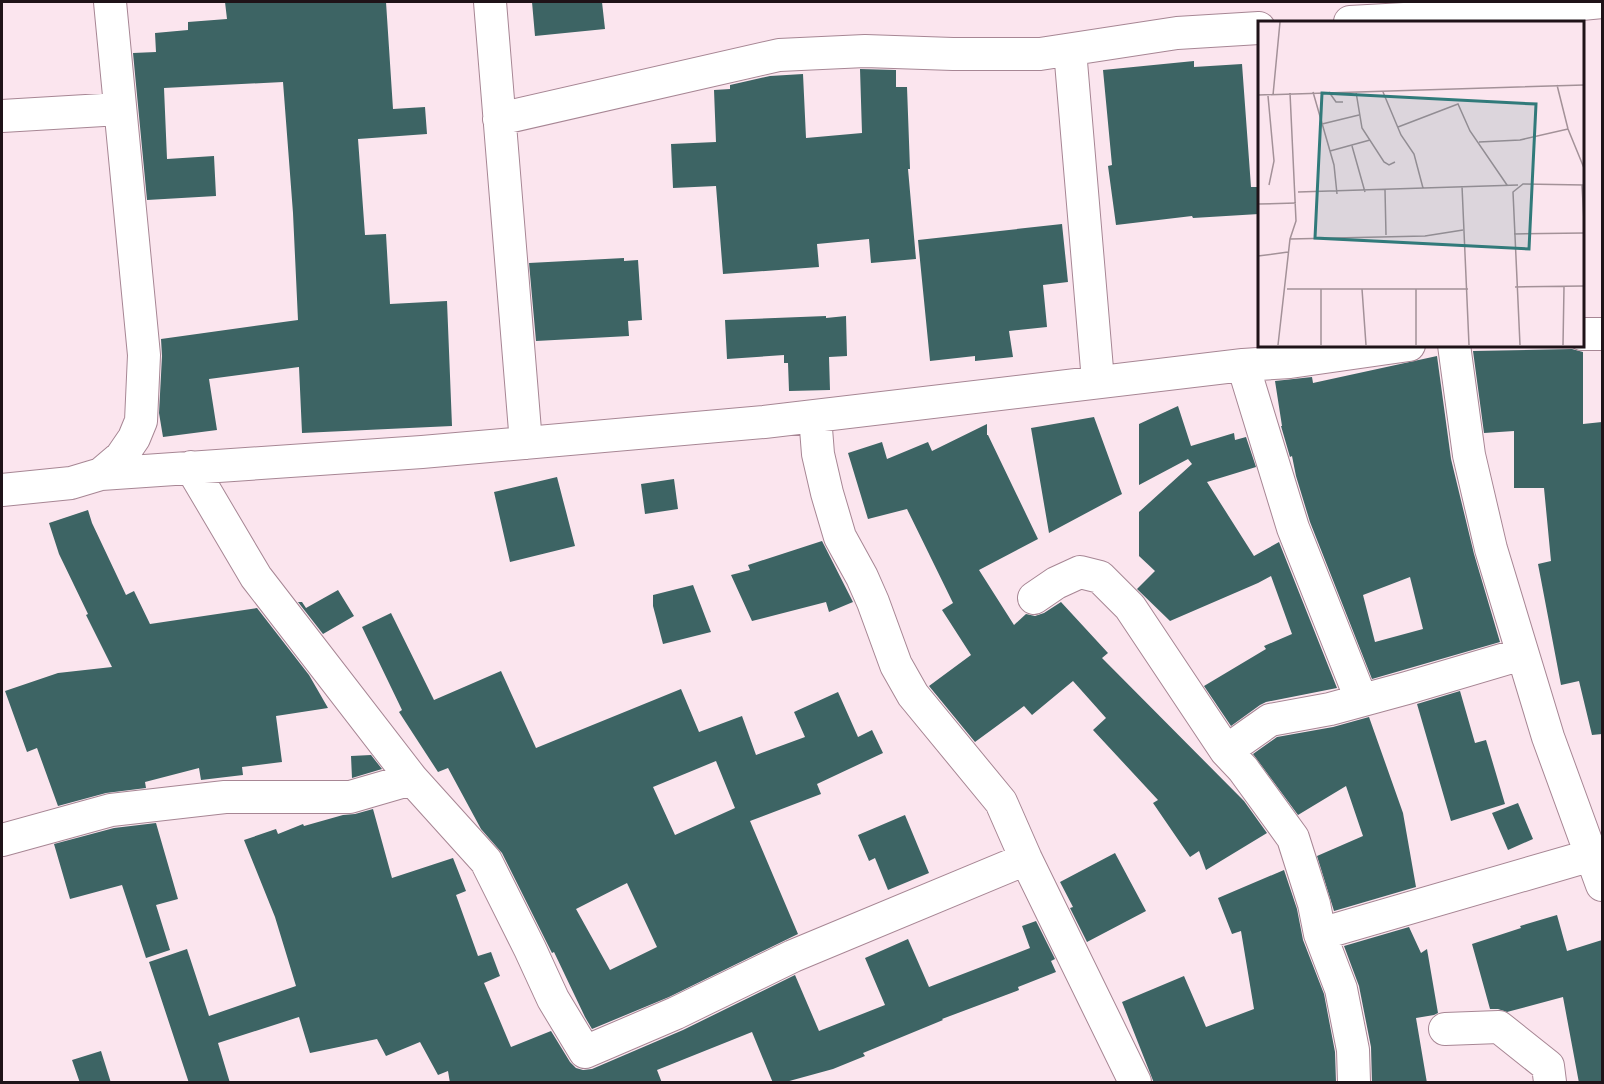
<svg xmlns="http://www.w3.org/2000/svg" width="1604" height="1084" font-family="'Work Sans',sans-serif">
<rect width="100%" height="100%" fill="#fbe5ee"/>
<path fill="#3d6464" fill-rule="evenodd" d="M 225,2 L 386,2 L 393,109 L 425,107 L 427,134 L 358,139 L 365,235 L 386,234 L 390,304 L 447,301 L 452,426 L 302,433 L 299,367 L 209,379 L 217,430 L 163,437 L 159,413 L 162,356 L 161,339 L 298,320 L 293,213 L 283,82 L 164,88 L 167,159 L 214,156 L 216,196 L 147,200 L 133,53 L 156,52 L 155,33 L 188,30 L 188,22 L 227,19 Z
M 532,2 L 602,2 L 605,29 L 535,36 Z
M 1194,61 L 1194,67 L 1242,64 L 1251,187 L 1259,187 L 1259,214 L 1193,218 L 1192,216 L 1116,225 L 1108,166 L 1112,165 L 1103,70 Z
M 860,69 L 896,70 L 896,87 L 907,87 L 910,169 L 908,169 L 916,259 L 871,263 L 869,239 L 817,244 L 819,267 L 723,274 L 716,186 L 673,188 L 671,144 L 716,142 L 714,90 L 730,89 L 730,85 L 770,76 L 803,74 L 806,138 L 862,133 Z
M 1062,224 L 1068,282 L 1043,285 L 1047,327 L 1009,331 L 1013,357 L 975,361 L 975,356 L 930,361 L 918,240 Z
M 624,258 L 624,261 L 638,260 L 642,320 L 628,321 L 629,336 L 536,341 L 529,263 Z
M 826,316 L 826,318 L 846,316 L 847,356 L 829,357 L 830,390 L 789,391 L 788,363 L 784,363 L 784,355 L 727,359 L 725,320 Z
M 1572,349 L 1583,352 L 1583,424 L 1602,422 L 1602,734 L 1592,735 L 1579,681 L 1561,685 L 1538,564 L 1551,561 L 1544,488 L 1514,488 L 1514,431 L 1484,433 L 1473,351 Z
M 1437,356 L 1451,459 L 1474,554 L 1500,642 L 1372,679 L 1310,522 L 1296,476 L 1292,456 L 1290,457 L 1281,426 L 1282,426 L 1275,381 L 1312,377 L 1313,383 ZM 1410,577 L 1423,629 L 1375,642 L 1363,595 Z
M 1178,406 L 1191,446 L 1234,433 L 1235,440 L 1246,437 L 1256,467 L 1207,482 L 1254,556 L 1279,542 L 1337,688 L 1266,702 L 1260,705 L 1231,726 L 1204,686 L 1266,649 L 1264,646 L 1292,634 L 1271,576 L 1258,583 L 1170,621 L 1137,589 L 1155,571 L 1139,556 L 1139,512 L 1192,464 L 1188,459 L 1139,485 L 1139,424 Z
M 1094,417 L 1122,494 L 1049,533 L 1031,428 Z
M 987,424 L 987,435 L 988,435 L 1038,539 L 979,570 L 1014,625 L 1026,614 L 1035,616 L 1044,613 L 1061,602 L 1108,653 L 1102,658 L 1244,801 L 1267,833 L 1206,870 L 1199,851 L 1190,857 L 1153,803 L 1158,800 L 1093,730 L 1106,718 L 1073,681 L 1032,715 L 1024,706 L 975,742 L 929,686 L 971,655 L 942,610 L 953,603 L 907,509 L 868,519 L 848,453 L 882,442 L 887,459 L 928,442 L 932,451 Z
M 557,477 L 575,546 L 510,562 L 494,492 Z
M 674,479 L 678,509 L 645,514 L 641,484 Z
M 88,510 L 92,523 L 126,595 L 134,591 L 150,624 L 257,608 L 309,675 L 328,708 L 276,716 L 282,762 L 242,767 L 243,775 L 201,780 L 199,768 L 145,782 L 146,788 L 106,793 L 58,806 L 37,748 L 27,752 L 5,691 L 58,673 L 112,667 L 86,615 L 88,614 L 59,554 L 49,523 Z
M 822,541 L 853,602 L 829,612 L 826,602 L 752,621 L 731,575 L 750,570 L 748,565 Z
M 693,585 L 711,632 L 663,644 L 653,606 L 653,595 Z
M 338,590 L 354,616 L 323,634 L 298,602 L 302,602 L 306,608 Z
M 391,613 L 434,700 L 501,671 L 536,748 L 681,689 L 699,732 L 742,716 L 756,755 L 805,737 L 794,712 L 838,692 L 858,737 L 872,730 L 883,753 L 817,784 L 821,794 L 750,821 L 798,934 L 669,997 L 592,1029 L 585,1017 L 554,952 L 552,953 L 502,853 L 481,829 L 448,768 L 438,772 L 399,712 L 402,710 L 362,627 ZM 716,761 L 735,808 L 675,835 L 653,787 ZM 627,883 L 657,947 L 610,970 L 576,909 Z
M 1460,691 L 1475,743 L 1486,740 L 1505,804 L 1451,821 L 1417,704 Z
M 1369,717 L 1403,813 L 1416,887 L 1334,911 L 1317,856 L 1363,836 L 1346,786 L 1298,815 L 1253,754 L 1277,737 L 1333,727 Z
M 371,755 L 382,769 L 352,778 L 351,756 Z
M 1518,803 L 1533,839 L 1508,850 L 1492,813 Z
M 373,809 L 392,878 L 453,858 L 466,891 L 456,895 L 478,956 L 491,952 L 500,976 L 484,983 L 511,1047 L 551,1031 L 570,1062 L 576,1068 L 583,1070 L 592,1069 L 683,1030 L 795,975 L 819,1031 L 885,1005 L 865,958 L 908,939 L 929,987 L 1030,948 L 1022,926 L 1036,921 L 1055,959 L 1051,961 L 1056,972 L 1018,987 L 1019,990 L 942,1019 L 943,1020 L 863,1053 L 865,1056 L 833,1069 L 782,1083 L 773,1083 L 752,1032 L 657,1070 L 662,1083 L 450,1083 L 448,1071 L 438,1075 L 420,1042 L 386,1056 L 377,1039 L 310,1053 L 299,1017 L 218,1043 L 230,1083 L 189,1083 L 149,962 L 187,949 L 209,1016 L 296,986 L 275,917 L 244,840 L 276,829 L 278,834 L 303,824 L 304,826 L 343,815 L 355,814 Z
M 905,815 L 929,873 L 888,890 L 875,858 L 869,861 L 858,835 Z
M 156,823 L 178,899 L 156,905 L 170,950 L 146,958 L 122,885 L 70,899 L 54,844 L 114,828 Z
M 1115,853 L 1146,911 L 1087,942 L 1070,908 L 1073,907 L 1060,882 Z
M 1284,870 L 1297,909 L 1303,940 L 1324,994 L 1335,1052 L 1336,1082 L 1154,1083 L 1122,1002 L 1184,976 L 1206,1027 L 1254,1009 L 1241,931 L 1232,934 L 1218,898 Z
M 1557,915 L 1567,951 L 1602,940 L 1602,1083 L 1579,1083 L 1563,997 L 1507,1012 L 1498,1009 L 1490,1009 L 1472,944 L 1521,928 L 1520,926 Z
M 1409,927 L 1421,953 L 1427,949 L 1438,1013 L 1434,1015 L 1416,1018 L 1427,1083 L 1372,1083 L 1371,1047 L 1359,986 L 1344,946 Z
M 101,1051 L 111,1083 L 80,1083 L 72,1060 Z"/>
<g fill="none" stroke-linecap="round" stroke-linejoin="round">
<defs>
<path id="minor" d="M 490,2 L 526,443
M 1350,22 L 1459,16 L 1602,2
M 1070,50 L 1098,381
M 2,116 L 120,109
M 499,119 L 779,55 L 865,51 L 953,54 L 1040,54 L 1177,33 L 1259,28
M 1582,334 L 1602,334
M 1454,345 L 1469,455 L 1491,549 L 1548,737 L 1602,885
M 1243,365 L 1293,528 L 1361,699
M 815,416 L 818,454 L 827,493 L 840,537 L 862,577 L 873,602 L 896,665 L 913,695 L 1001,802 L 1026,859 L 1135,1082
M 191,467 L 256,577 L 412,779 L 486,861 L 530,949 L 553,999 L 585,1052 L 676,1013 L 793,956 L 1026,859
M 101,474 L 422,452 L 764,422 L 1243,365 L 1290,362 L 1409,345
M 2,490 L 71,483 L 101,474 L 121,457 L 134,438 L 141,421 L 144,355 L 110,2
M 1034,598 L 1056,583 L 1080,572 L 1100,577 L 1130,607 L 1226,751 L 1243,769 L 1293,838 L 1314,904 L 1320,934 L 1341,989 L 1353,1050 L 1354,1082
M 1226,751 L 1270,720 L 1330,709 L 1407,688 L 1522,654
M 2,840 L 111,810 L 225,797 L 350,797 L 412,779
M 1320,934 L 1592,855
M 1445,1029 L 1499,1027 L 1548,1066 L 1550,1082"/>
</defs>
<use href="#minor" stroke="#a78694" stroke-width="34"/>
<use href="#minor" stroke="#fff" stroke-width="32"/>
</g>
<g transform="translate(1258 21)">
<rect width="326" height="326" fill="#fbe5ee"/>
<path fill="none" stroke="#a39198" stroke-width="1.5" d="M 299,64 L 310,108 L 326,147M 55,71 L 76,144 L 79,173M 71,71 L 78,81 L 85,81M 98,71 L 104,107 L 126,141 L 131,144 L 137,141M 125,71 L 143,114 L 156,133 L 165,167M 0,74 L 326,64M 15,74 L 22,1M 10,75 L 16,140 L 11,164M 64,103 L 101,94M 140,106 L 200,83 L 212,110 L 249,164M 221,121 L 262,119 L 310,108M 94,125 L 107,171M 72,130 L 112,119M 324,164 L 326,200M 204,165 L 211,324M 127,169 L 128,214M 40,171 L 260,164M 0,183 L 38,182M 256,213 L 326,212M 32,218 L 167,215 L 205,209M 0,235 L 30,231M 257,266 L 326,265M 29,268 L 210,268M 63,268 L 63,324M 104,268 L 108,324M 158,268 L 158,324M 20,324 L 32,218 L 38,200 L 32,72M 262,324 L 255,171 L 265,163 L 326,164M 305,324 L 306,266"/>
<path fill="#317a7a" fill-opacity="0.15" stroke="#317a7a" stroke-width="3" d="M 64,72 L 278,83 L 271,228 L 57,217 Z"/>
<rect width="326" height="326" fill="none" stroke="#1f1318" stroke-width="3"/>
</g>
<rect width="1604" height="1084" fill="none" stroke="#1f1318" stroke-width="6"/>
</svg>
